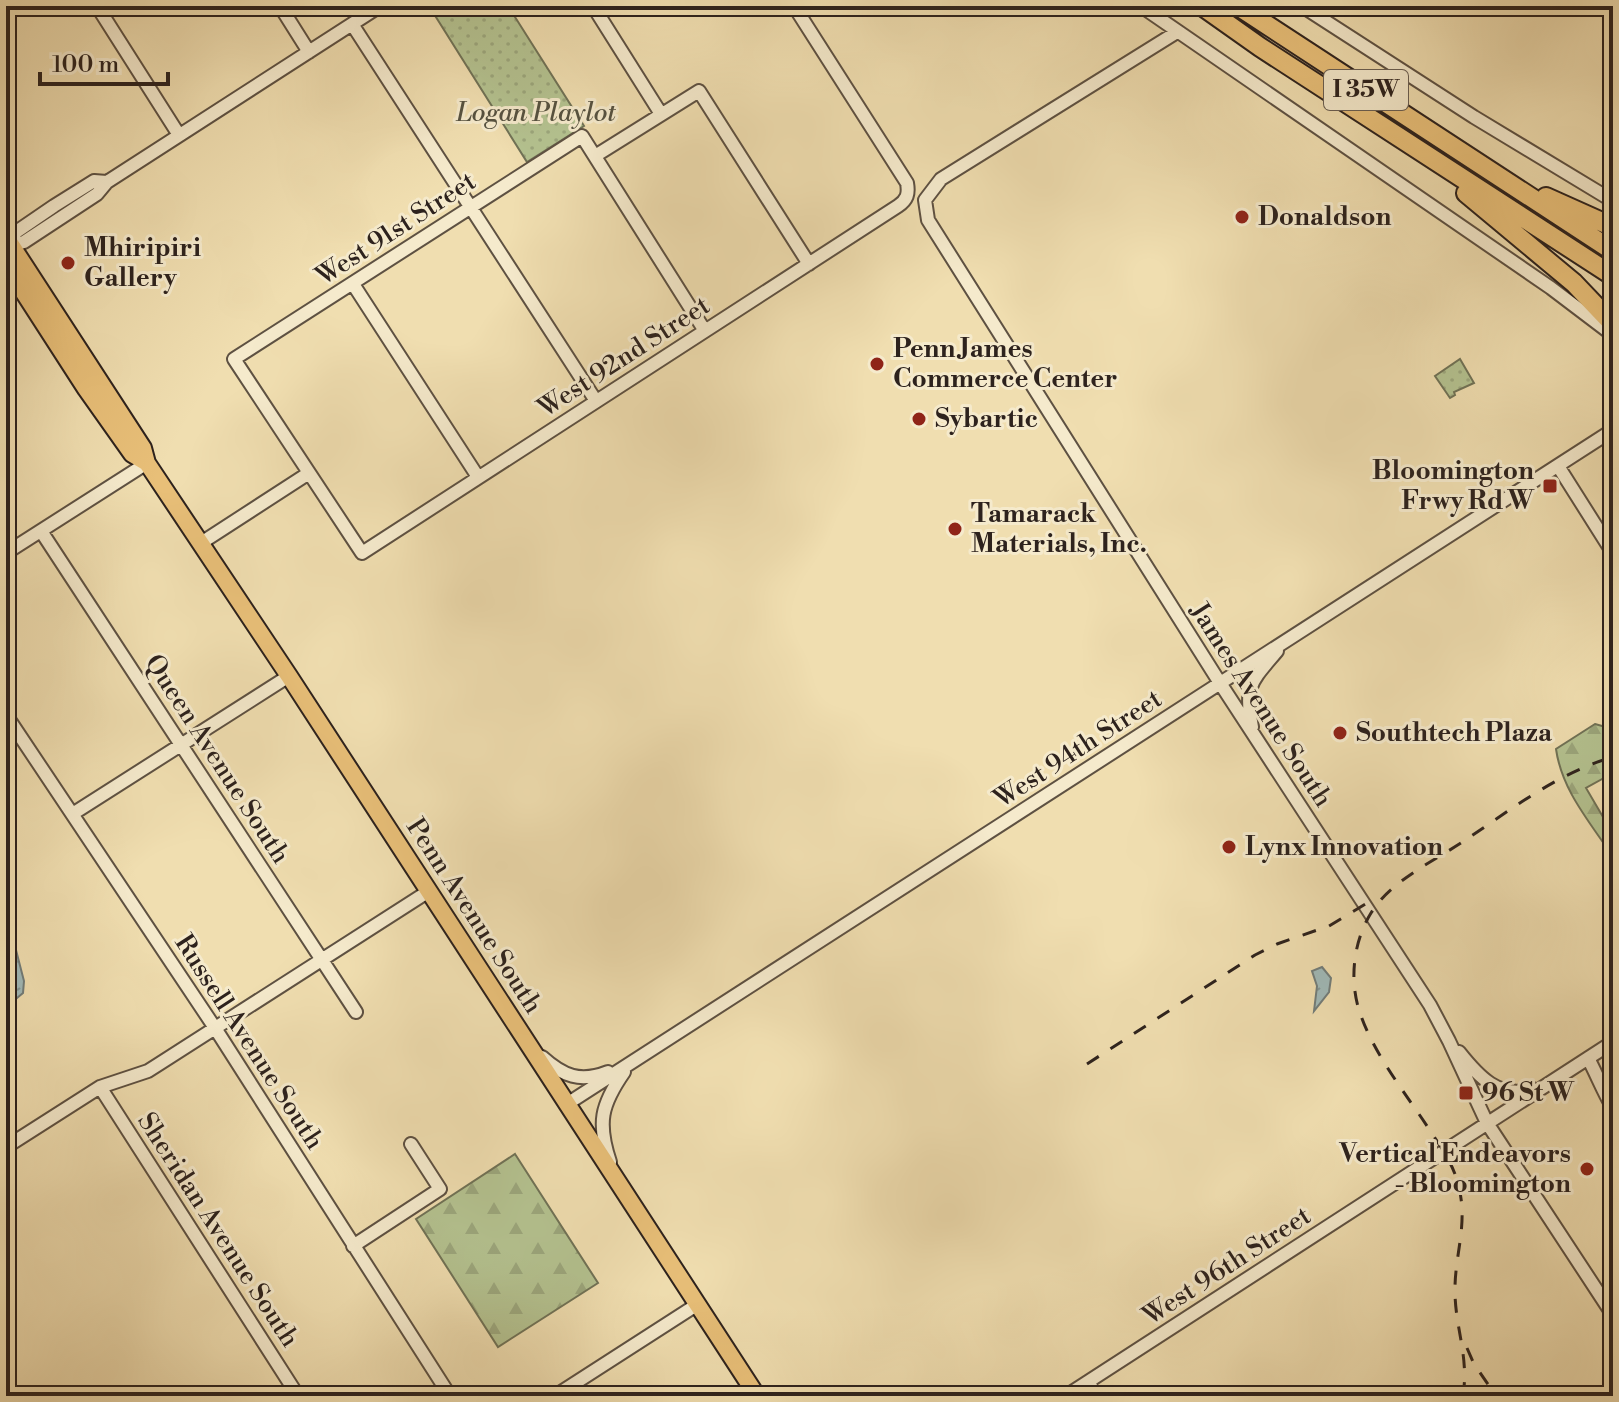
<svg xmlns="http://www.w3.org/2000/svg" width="1619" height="1402" font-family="'Libre Bodoni',serif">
<defs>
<pattern id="forest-firs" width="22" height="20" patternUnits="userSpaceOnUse" patternTransform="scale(2)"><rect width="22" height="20" fill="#b4c290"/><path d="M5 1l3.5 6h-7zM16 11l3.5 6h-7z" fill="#9ba67c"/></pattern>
<pattern id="park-dots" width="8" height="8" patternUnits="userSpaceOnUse" patternTransform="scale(2)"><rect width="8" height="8" fill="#b4c290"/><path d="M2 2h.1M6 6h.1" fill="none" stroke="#9ba67c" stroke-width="1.8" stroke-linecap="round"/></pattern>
<pattern id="water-ripples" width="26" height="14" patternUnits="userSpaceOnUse" patternTransform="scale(2)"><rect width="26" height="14" fill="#a0b9b8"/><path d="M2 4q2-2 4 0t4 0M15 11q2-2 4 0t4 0" fill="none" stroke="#839695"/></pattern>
</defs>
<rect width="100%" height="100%" fill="#f0deb0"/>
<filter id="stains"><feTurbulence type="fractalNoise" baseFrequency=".0025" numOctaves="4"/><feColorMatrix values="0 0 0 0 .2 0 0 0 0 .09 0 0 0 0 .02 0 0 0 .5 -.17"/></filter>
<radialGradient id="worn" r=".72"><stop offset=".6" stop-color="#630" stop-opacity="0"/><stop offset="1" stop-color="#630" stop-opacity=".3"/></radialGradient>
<path fill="url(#forest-firs)" stroke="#707256" stroke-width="2" d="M 1595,724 L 1613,729 L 1613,773 L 1586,788 L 1613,834 L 1613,857 C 1590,822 1562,791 1556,749 Z
M 515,1154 L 598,1283 L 498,1347 L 416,1219 Z"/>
<path fill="url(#park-dots)" stroke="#707256" stroke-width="2" d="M 429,6 L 508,6 L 584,126 L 527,162 Z
M 1460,359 L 1474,383 L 1454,392 L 1455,395 L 1450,398 L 1435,376 Z"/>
<path fill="url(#water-ripples)" stroke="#727d7a" stroke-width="2" d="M 6,886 L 15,892 L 16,950 L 24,981 L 23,993 L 11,1003 L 6,1003 Z
M 1322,967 L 1331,978 L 1329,992 L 1314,1011 L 1317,986 L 1312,971 Z"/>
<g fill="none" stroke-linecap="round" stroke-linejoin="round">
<path stroke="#666e6a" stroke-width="2" d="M 6,896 L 8,950 L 16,981 L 15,990 L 6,995"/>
<defs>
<path id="minor" d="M 97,6 L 179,135
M 280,6 L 309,52
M 593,6 L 661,114
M 1141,6 L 1551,288 L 1613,335
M 1302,6 L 1474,117 L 1613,201
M 352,24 L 596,401
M 1177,32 L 941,179 L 925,200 L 928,220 L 1220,683 L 1430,1005 L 1449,1041 L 1487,1123 L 1613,1315
M 595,156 L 699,91 L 809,264
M 10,244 L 16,232 L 54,206 L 94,181 L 107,182
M 6,247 L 24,242 L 97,194 L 107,182 L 380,6
M 353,284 L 478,477
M 705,331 L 582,136 L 234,359 L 362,553 C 540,437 719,322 898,206 C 907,200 909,194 907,183 L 794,6
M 1558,466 L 1613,553
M 41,531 L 356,1012
M 201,543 L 309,473
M 6,553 L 147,463
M 6,715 L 215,1028 L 450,1396
M 1252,727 C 1244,685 1251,682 1277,651
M 74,813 L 289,676
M 1459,1052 C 1478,1076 1499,1100 1533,1089
M 542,1057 C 563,1076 580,1083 608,1072
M 1588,1058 C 1597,1075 1603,1091 1613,1108
M 100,1087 L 298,1396
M 567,1104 L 1613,430
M 6,1147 L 100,1087 L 148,1071 L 159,1064 L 429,891
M 610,1162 C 597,1123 601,1105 624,1072
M 353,1246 L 440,1189 L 411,1144
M 1088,1382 L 1097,1396
M 555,1396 L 698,1304
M 1066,1396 L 1613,1042"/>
<path id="major" d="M 6,237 L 143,448 L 147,463 L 289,676 L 757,1396
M 6,265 L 86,389 L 132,454 L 147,463"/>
<path id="highway" d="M 1202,6 L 1260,47 L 1613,276
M 1238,6 L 1613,251
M 1466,193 L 1574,283 L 1613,324
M 1546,197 L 1613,227"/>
</defs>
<use href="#minor" stroke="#5e5142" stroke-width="16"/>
<use href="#major" stroke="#2d221d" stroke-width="20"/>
<use href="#highway" stroke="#2d221d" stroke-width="22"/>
<use href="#minor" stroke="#f5eacc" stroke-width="12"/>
<use href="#major" stroke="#e8bf78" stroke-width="16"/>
<use href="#highway" stroke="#e8bf78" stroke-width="18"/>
<path stroke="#2d221d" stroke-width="3" stroke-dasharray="14 14" stroke-linecap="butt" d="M 1087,1064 L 1255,955 L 1277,944 L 1329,926 L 1377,897
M 1467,1348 L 1474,1364 L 1496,1396
M 1463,1396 C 1469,1357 1456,1331 1455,1294 C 1454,1253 1470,1223 1457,1180 C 1452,1163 1441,1147 1431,1132 C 1407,1095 1374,1055 1360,1013 C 1349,981 1353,942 1371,913 C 1390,882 1430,863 1461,843 C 1509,811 1557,773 1613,757"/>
</g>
<g fill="#8f2418" stroke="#f5eacc" stroke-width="3">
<circle cx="1242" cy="217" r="8"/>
<circle cx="68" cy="263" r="8"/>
<circle cx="877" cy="364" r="8"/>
<circle cx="919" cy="419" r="8"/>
<rect x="1542" y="478" width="16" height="16" rx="4"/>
<circle cx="955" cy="529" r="8"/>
<circle cx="1340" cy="733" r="8"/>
<circle cx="1229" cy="847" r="8"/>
<rect x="1458" y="1085" width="16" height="16" rx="4"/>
<circle cx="1587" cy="1169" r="8"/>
</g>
<g text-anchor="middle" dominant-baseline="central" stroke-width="6" stroke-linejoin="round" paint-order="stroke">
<rect fill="#f5eacc" stroke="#695e52" stroke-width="2" x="1324" y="70" width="84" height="40" rx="6"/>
<g font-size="24" font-weight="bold" fill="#2d221d">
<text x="1366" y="90">I 35W</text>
</g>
<g font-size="26" font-style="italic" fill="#565240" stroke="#f5eacc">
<text x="536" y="113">Logan Playlot</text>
</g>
<g font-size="26" font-weight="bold" fill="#2d221d" stroke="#f5eacc" text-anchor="start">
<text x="1258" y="217">Donaldson</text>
<text x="84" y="248">Mhiripiri<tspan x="84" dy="30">Gallery</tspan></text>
<text x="893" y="349">Penn James<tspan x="893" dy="30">Commerce Center</tspan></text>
<text x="935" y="419">Sybartic</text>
<text x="1534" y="471" text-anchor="end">Bloomington<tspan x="1534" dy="30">Frwy Rd W</tspan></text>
<text x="971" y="514">Tamarack<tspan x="971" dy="30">Materials, Inc.</tspan></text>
<text x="1356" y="733">Southtech Plaza</text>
<text x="1245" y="847">Lynx Innovation</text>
<text x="1482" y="1093">96 St W</text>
<text x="1571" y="1154" text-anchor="end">Vertical Endeavors<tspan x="1571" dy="30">- Bloomington</tspan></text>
</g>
<g font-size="26" fill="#2d221d" stroke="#f5eacc">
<text transform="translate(396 229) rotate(-33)">West 91st Street</text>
<text transform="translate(624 357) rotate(-33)">West 92nd Street</text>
<text transform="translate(1261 705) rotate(57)">James Avenue South</text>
<text transform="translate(1078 749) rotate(-33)">West 94th Street</text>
<text transform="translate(217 759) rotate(57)">Queen Avenue South</text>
<text transform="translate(474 916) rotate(57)">Penn Avenue South</text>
<text transform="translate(249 1042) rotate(57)">Russell Avenue South</text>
<text transform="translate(218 1230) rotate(57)">Sheridan Avenue South</text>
<text transform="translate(1227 1266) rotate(-33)">West 96th Street</text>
</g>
</g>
<rect width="1619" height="1402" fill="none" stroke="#f0deb0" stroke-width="32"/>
<rect x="8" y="8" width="1603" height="1386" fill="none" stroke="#2d221d" stroke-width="4"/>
<rect x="16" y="16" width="1587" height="1370" fill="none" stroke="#2d221d" stroke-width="2"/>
<path d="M40 72v12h128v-12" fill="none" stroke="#2d221d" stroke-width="4"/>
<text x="52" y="72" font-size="24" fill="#2d221d" stroke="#f5eacc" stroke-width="6" paint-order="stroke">100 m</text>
<rect width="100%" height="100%" filter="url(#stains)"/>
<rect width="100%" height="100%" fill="url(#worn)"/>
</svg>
